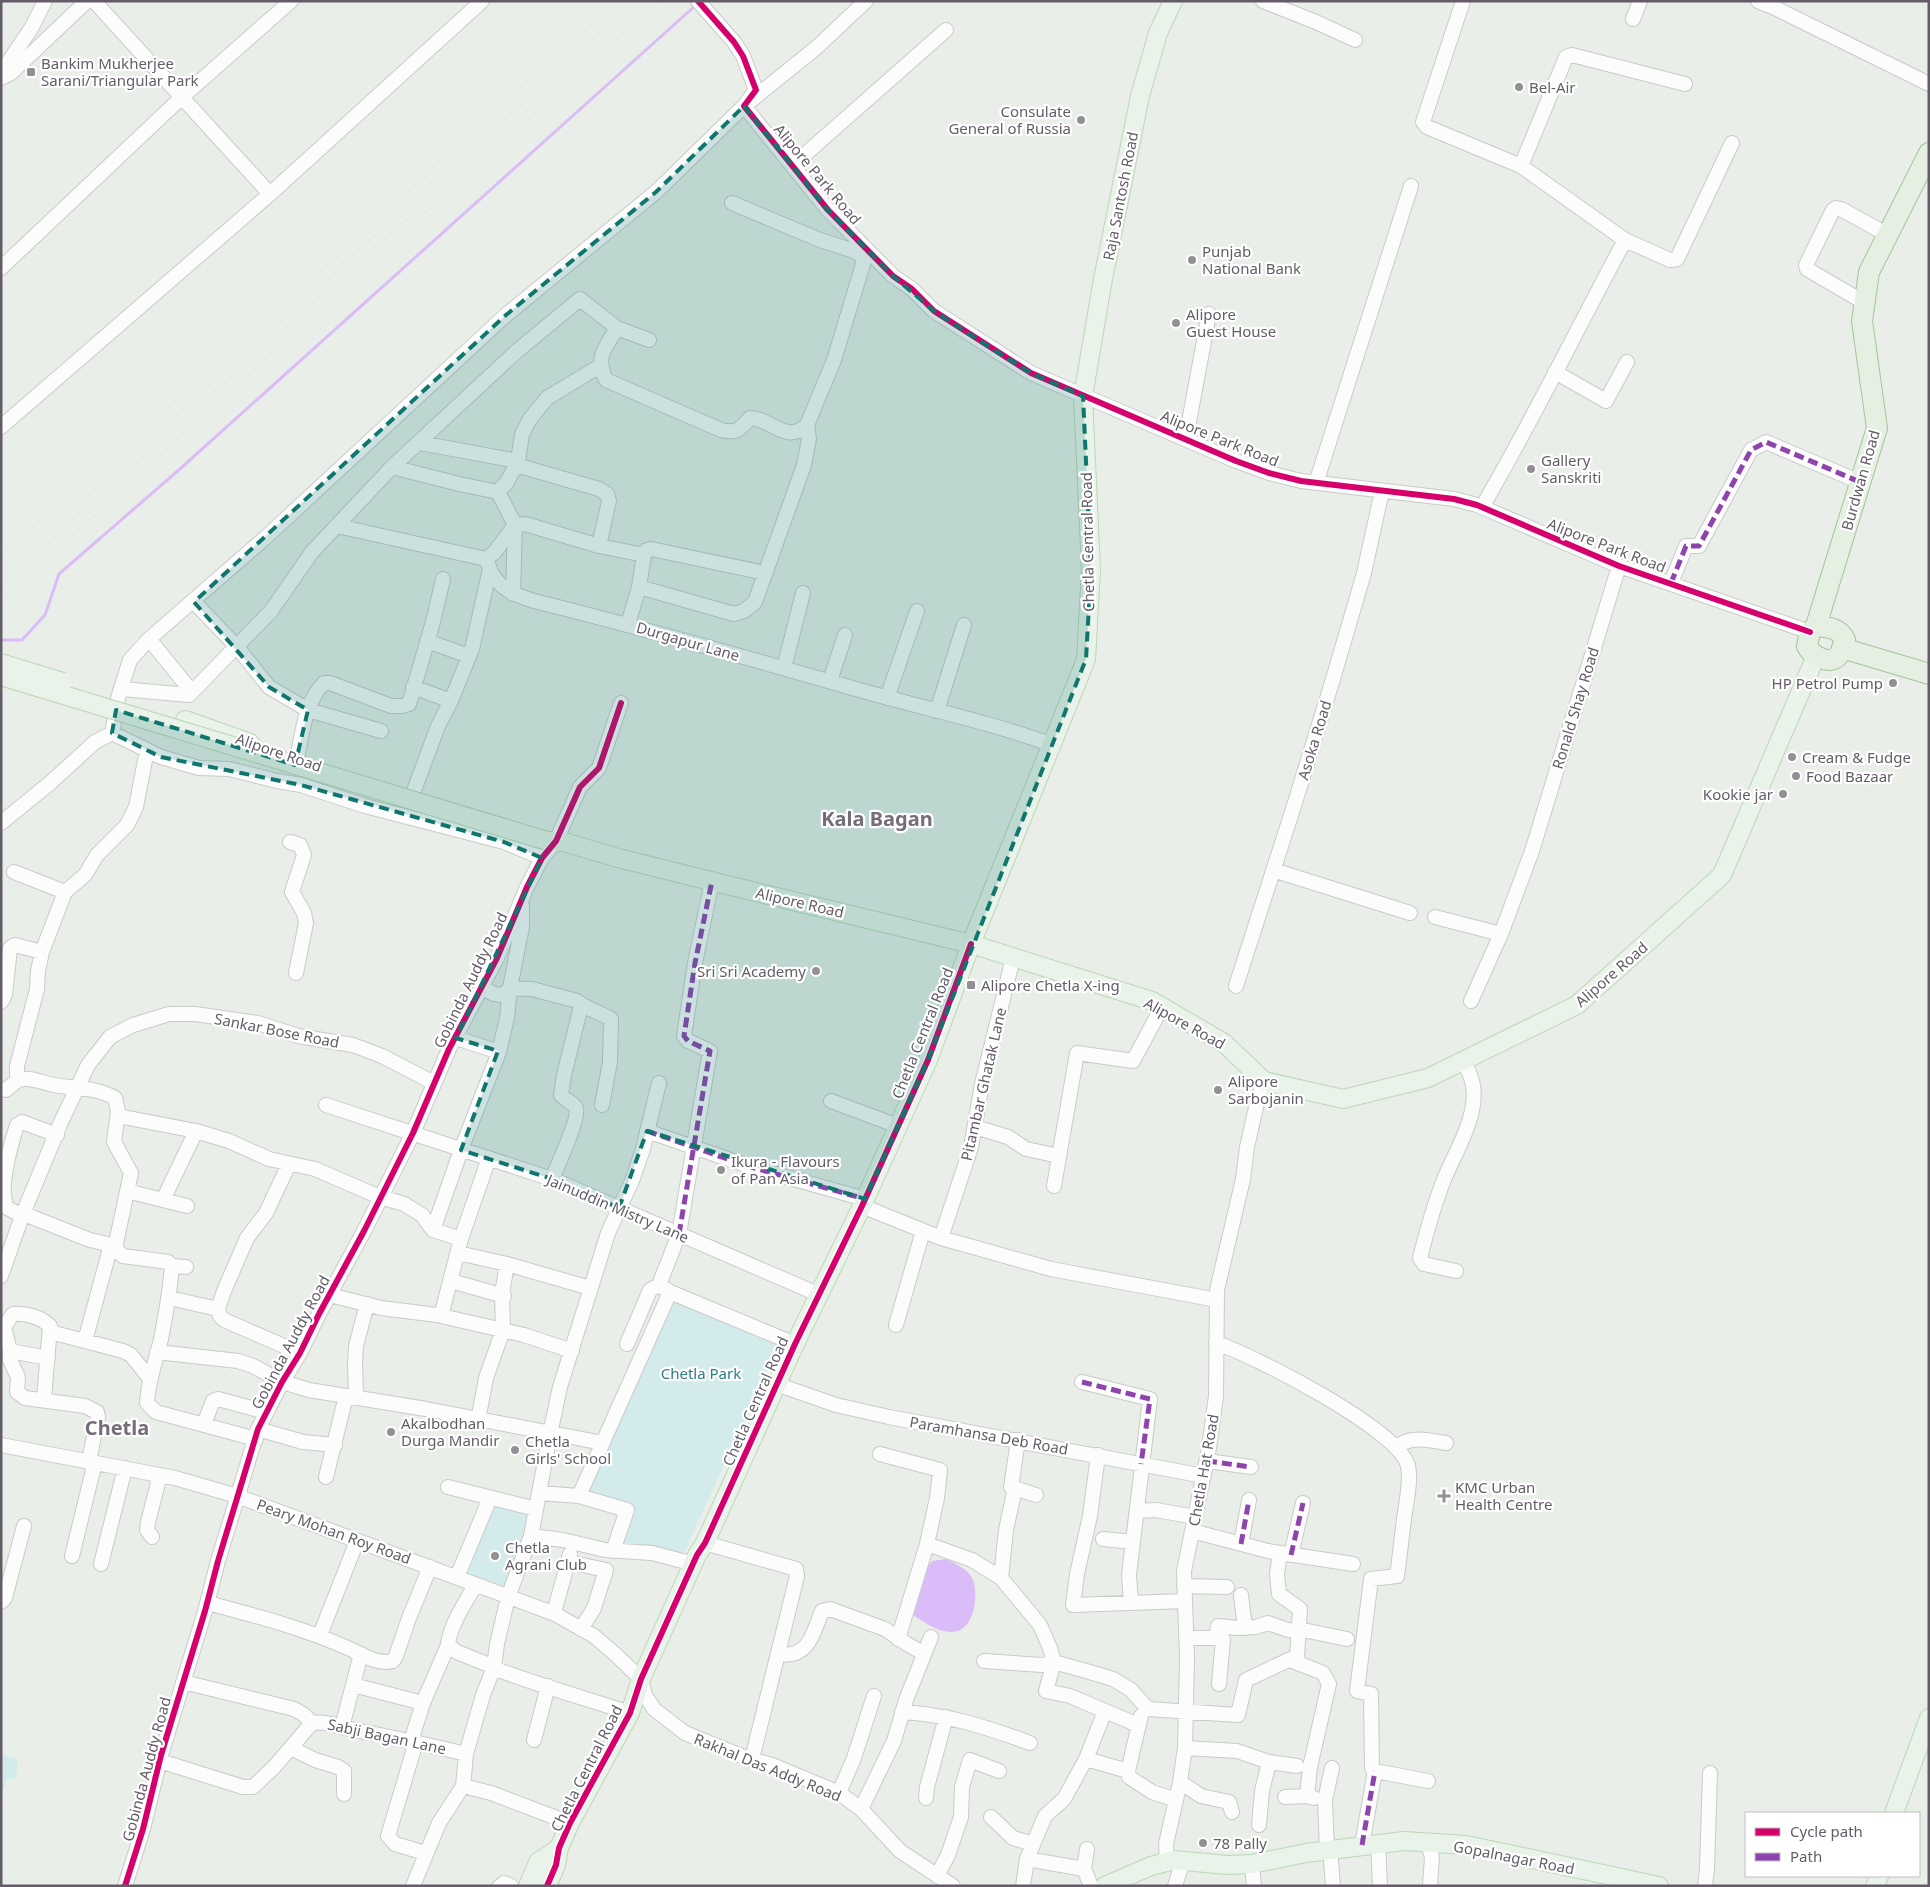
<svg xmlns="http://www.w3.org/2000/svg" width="1930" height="1887" font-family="'Noto Sans',sans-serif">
<rect width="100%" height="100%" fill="#e9eee9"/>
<path fill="#d3ebea" d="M 670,1295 L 782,1339 L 682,1557 L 620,1548 L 632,1506 L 584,1495 Z
M 492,1500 L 533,1511 L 507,1594 L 461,1575 Z
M 1,1754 L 18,1759 L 16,1779 L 7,1779 L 1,1798 Z"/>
<path fill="#dabdf8" d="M 946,1559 C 956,1564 969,1569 973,1580 C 979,1596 974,1633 951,1632 C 937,1632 924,1622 913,1615 C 911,1591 917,1579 932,1561 Z"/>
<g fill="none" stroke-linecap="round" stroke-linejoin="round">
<path stroke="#dabdf8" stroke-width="3" d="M 1,640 L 22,640 L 45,615 L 59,574 L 181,468 L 696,5"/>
<defs>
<path id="minor" d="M 94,1 L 270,194
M 698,1 L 734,42 L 743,56 L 756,90 L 744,106 L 828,210 L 893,276 L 912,289 L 934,311 L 1031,373 L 1236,461 L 1269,473 L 1301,481 L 1454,499 L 1477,505 L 1619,566 L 1810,632
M 1263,1 L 1316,22 L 1355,40
M 1463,1 L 1423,122 L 1427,127 L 1521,166 L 1625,240 C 1577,329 1533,420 1482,507
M 1758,1 L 1775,8 L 1929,84
M 1633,19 L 1640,1
M 1,73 L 32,27 L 45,1
M 1,78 L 11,73 L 87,1
M 793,165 L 946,30
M 1521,166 L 1566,57 L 1572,55 L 1685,84
M 1625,240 L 1670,260 L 1677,259 L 1732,143
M 1,268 L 181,98 L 291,1
M 1864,299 L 1860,300 L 1812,272 L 1807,269 L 1806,265 L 1833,210 L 1836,208 L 1841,209 L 1888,235
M 649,340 L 617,328 C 605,349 595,356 606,380 L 721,430 C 737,434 740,429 750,418 C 771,418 786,445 807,425 L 834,360 L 863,264 L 862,256 L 854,251 L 820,240 L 732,203
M 1555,372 L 1606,401 L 1627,362
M 1,427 L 270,194 L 482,1
M 1186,438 L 1209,314
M 420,443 L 518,461
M 516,465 L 599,489 L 607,494 L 609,501 L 599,546
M 392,467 L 459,484 L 498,492 L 507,482 L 518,461 L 522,434 L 530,419 L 547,398 L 600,366
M 1316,483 L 1411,186
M 498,492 L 515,525 L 513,594
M 337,526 L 486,559 C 489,563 488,565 490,570 C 499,589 515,595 534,601 C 640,627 744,657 849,687 C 917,707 987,721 1053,745
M 486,559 L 494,553 L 515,525 L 525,524 L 599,546 L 644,555
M 1671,583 L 1686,546 L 1699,546 L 1751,450 L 1766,442 L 1860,482
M 639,587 L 734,614 L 744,611 L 755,602 L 804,465 L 809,439 L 807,425
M 194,602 L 237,647 L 269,687 L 308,710 L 381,731
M 628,624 L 639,587 L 644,555 L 647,550 L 651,549 L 765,573
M 149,639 L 192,692
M 427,641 L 469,656
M 784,668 L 803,593
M 830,681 L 845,635
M 413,687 L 451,701
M 122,689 L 189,695 L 271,611 L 312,552 L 392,467 L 517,351 L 580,299 L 617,328
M 887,698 L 917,611
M 937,711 L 964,625
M 112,733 L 161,757 L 199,768 L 229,769 L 277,781 L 301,785 L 365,806 L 504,842 L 542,858
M 297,759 C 302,735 305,701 324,683 L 330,683 L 391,706 L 402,706 L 409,704 L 433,622 L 443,579
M 412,796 L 438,726 L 451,701 L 472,649 L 490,569
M 1,823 L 50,783 L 95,742 L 112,733 L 118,698 L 130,660 L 149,639 L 265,538 L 506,315 L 656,192 L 744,106 L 816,48 L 866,1
M 290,842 L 300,845 L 304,855 L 292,892 L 304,913 L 306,923 L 296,973
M 1273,870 L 1410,913
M 14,872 L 65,892
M 1435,917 L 1501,934
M 1236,986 L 1293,809 L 1333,679 L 1364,573 L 1382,491
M 482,988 L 494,994 L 503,995 L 510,988 L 532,989 L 577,1001 C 584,1008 601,1013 611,1019 L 610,1062 L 602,1105
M 1471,1001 L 1501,934 L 1532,851 L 1619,566
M 1,1002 L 5,995 L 10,948 L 15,945 L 42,952
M 456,1038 L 499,1052
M 19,1080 L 17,1074 L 17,1066 L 37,989 L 38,971 L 42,952 L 65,892 L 85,875 L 97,855 L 127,825 L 136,807 L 147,750
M 1,1089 L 6,1090 C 10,1087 14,1082 19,1080 C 29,1076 43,1083 54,1085 C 75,1089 96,1087 115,1098 L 118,1111 L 114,1142 L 131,1173 L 116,1243 L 117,1251 L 123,1256 L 168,1262 L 172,1266 C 170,1290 166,1314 161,1339 C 156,1360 148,1381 147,1403 L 156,1412 L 256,1439
M 831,1101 L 898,1126
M 326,1105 L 552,1179 L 820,1295
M 118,1116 L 196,1131 L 229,1141 L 269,1159 L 315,1169 L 380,1197 L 404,1204 L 422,1215 L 433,1230 L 461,1239
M 975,1127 L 1008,1137 L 1026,1149 L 1059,1156
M 647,1131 L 751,1167 L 865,1199
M 289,1164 L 266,1213 L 247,1238 L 224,1291 L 218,1309 L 220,1316 L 224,1320 L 300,1353
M 552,1179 C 557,1167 580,1117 576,1108 C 574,1103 565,1100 561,1095 L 564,1075 L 581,1006
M 1054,1186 L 1077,1053 L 1133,1061 L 1162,1007
M 127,1191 L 187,1206
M 163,1200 L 196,1131
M 862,1206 L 941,1238 L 1051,1269 L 1217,1300
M 24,1214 L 90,1240 L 116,1246
M 22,1216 L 4,1206 L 5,1201 C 0,1184 11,1144 17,1125 L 22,1122 L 57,1135
M 433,1230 L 461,1150 L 499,1052 L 507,1018 L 510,988 L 522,927 L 522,905
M 941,1238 L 971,1147 L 982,1084 L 1013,958
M 111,1245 L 85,1341 L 123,1351 L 131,1355 L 150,1379
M 458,1253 L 507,1264 L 590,1288
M 172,1266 L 186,1267
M 1456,1271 L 1424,1264 L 1420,1258 C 1427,1230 1434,1204 1445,1177 C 1456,1151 1478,1116 1473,1086 C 1472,1077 1467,1069 1464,1061
M 1,1276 L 22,1216 L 61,1122 L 88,1065 L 110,1037 L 133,1025 L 169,1014 L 195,1014 L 258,1023 L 298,1036 L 353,1045 L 382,1056 L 434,1083
M 451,1281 L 504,1296 L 502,1294 L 507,1264
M 659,1285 L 679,1234 L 710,1051 L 688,1041 L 684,1036 L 695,963 L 712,881
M 330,1295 L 381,1308 L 437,1315 L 524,1335 L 572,1351
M 169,1298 L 218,1309
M 441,1316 L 461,1239 L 489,1158
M 1,1325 L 4,1327 L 10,1351 L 10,1360 L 18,1377 L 17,1392 L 25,1398 L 85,1406 L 97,1412 L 98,1417 L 89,1461
M 896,1325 L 923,1231
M 4,1327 L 13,1314 C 26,1313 41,1317 50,1326 L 44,1399
M 50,1332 L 85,1341
M 1216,1343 C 1253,1355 1400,1430 1408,1466 C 1411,1480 1407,1498 1405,1512 C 1402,1533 1400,1555 1397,1576 L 1371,1579 L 1357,1691 L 1371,1694 L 1372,1768 L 1375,1771 L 1428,1781
M 627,1344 L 650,1290 L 659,1285 L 670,1292 L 795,1344
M 10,1351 L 48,1358
M 157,1352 L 238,1361 L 253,1366 L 282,1382 L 309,1390 L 426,1409 L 603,1443
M 1082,1382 L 1150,1399 L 1129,1575 L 1131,1603
M 776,1384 L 836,1405 L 889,1417 L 1204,1476
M 356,1397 L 355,1362 L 356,1346 L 367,1304
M 478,1420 L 486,1378 L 503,1330 L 502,1294
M 204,1424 L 213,1401 L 218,1399 L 266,1412
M 258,1429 L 303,1442 L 335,1445
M 1018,1440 L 1011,1487 L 1036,1495
M 1,1445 L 175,1478 L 237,1496 L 555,1614 L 594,1636 L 615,1654 L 641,1679 L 645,1695 L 654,1709 L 685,1733 L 746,1758 L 772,1765 L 839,1793 L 861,1809 L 900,1851 L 953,1886
M 1396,1447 C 1412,1435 1428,1440 1446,1443
M 880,1454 L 940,1470 L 937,1498 L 927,1544 L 972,1560 L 1001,1578 L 1040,1625 L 1050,1648 L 1054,1662 L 1046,1691 L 1070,1696 L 1138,1725
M 1098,1455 L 1090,1516 L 1077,1574 L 1073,1605 L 1185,1601
M 1207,1461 L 1251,1467
M 326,1477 L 346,1396
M 448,1487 L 536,1509
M 539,1493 L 579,1496 L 627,1510 L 613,1551
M 579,1496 L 670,1292
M 1137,1511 L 1156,1510 L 1195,1517
M 1192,1531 L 1268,1551 L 1353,1564
M 531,1536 L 563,1540 L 605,1550 L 652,1553 L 694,1564
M 152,1537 L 147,1530 L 148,1522 L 160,1475
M 1103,1539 L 1133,1542
M 705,1543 L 796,1569 L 797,1576 L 752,1759
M 1241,1544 L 1249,1500
M 1291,1555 L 1303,1503
M 72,1556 L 95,1462
M 568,1562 L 606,1570 L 594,1608 L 581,1629
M 101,1564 L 125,1468
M 457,1577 L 490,1498
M 1001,1578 L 1006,1530 L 1015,1488
M 475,1585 C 466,1603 450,1624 448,1645 L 457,1652 L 494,1667
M 1184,1586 L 1227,1587
M 1241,1595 L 1245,1628
M 1,1602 L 5,1598 L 24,1526
M 208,1603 C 256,1616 304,1628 350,1649 C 363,1655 378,1665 393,1661 L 396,1656 L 409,1618 L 430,1567
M 554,1613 L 570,1554
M 320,1635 L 357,1541
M 1186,1638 L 1216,1638 L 1223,1639 L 1219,1684
M 1216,1638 L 1218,1626 L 1237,1628 L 1256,1627 L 1268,1623 L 1288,1630 L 1308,1631 L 1347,1639
M 898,1639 L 927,1544
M 779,1654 C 809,1659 813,1633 822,1611 L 830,1609 L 885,1629 L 907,1644 L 923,1653
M 1290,1660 L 1323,1673 L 1329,1684 L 1310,1767 L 1307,1796
M 984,1661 L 1042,1665 L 1054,1662 L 1086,1671 L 1113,1679 L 1131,1690 L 1148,1709 L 1238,1715 L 1246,1680 L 1297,1656 L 1300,1609 L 1279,1594 L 1277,1574 L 1280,1553
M 493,1668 C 538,1685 584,1698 630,1713
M 183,1682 L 294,1709 L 303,1714 L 312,1723
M 353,1685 L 423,1703
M 902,1712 C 947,1714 989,1728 1030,1743
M 342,1727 L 361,1654
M 534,1740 L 548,1686
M 411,1741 L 423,1703 L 448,1645
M 416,1742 L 388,1836 L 395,1844 L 425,1853
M 291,1748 L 315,1760 L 338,1767 L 344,1771 L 344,1794
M 1185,1748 L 1237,1751 L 1269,1762 L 1297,1766
M 1086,1759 L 1128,1771 L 1129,1777 L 1152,1792 L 1176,1800
M 160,1761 L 243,1787 L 253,1787 L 274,1767 L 312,1723 C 328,1721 339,1727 354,1730 C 392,1737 429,1745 466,1754
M 1128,1771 L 1141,1716
M 1180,1782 L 1201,1796 L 1229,1802 L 1232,1812
M 463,1786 L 491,1793 L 570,1823
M 839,1793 L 854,1758 L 874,1696
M 1285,1797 L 1307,1796 L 1314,1798
M 926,1798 L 927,1787 L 946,1717
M 861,1809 L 894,1741 L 906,1700 L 931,1637
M 991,1817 L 1013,1838 L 1033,1844
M 1259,1825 L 1262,1791 L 1269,1762
M 1378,1843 L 1380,1886
M 1428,1843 L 1432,1857 L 1430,1886
M 1362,1845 L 1375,1771
M 1330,1849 L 1333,1886
M 1327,1850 L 1325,1800 L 1332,1768
M 1027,1859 L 1084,1869 L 1091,1886
M 1167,1862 L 1166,1844 L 1180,1782 L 1185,1748 L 1187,1658 L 1184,1571 L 1209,1448 L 1216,1396 L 1217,1290 L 1243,1179 L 1247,1147 L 1257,1103 L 1264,1081
M 1252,1864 L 1254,1886
M 1084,1869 L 1087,1849
M 937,1876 L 948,1855 L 961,1817 L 962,1787 L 970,1760 L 999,1771
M 125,1886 L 143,1829 L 161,1755 L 205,1611 L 218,1561 L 258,1429 L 282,1382 L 300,1353 L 319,1314 L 364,1231 L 413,1133 L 449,1049 L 497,958 L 527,887 L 542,858 L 556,841 L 580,787 L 599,768 L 621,703
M 413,1886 L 439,1823 L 463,1786 L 466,1754 L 483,1695 L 494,1667 L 497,1644 L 508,1597 L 531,1536 L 550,1434 L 560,1387 L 608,1233 L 632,1181 L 643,1149 L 659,1083
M 500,1886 L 504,1883 L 511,1886
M 1023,1886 L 1027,1859 L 1045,1816 L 1064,1799 L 1086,1759 L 1105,1711
M 1175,1886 L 1183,1861
M 1705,1886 L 1707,1869 L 1710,1773"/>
<path id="major" d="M 185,720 L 250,743
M 547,841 L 564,842 L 618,858 L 727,885 L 971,944 L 1152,1001 L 1224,1043 L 1264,1081 L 1343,1099 L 1428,1078 L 1577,1005 L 1722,875 L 1816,656
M 1894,1813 L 1929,1718
M 528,1886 L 538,1862 L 559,1848
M 547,1886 L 556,1865 L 559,1848 L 570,1823 L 630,1713 L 641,1679 L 697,1555 L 705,1543 L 795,1344 L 862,1206 L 928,1060 L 971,944 L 1083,667 L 1086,659 L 1091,570 L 1083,396 L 1103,279 L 1140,96 L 1158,33 L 1173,1
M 1105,1886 L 1151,1866 L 1174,1860 L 1227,1865 L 1252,1864 L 1306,1853 L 1404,1841 L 1466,1845 L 1659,1886
M 1875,1886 L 1879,1876"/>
<path id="highway" d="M 1816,626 C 1828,627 1840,628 1845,640 C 1843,645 1842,652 1838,656 C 1829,666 1811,655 1807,646 L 1810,632 L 1816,626 L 1877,428 L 1862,321 L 1869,272 L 1929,153
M 1842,648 L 1929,674"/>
</defs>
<use href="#minor" stroke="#cacaca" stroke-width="16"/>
<use href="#major" stroke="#bbd8b5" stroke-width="20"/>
<use href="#highway" stroke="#a0c795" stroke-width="22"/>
<use href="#minor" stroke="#fcfcfc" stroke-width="14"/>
<use href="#major" stroke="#eaf3e9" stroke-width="18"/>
<use href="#highway" stroke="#e5f0e2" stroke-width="20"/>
<path stroke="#e4e4e4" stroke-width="3" stroke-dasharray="1 6" stroke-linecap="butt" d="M 1,554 L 334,260 L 478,126 L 617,1
M 1,574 L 634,1
M 1,585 L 535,103
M 1,600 L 583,69 L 660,1"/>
<defs>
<path id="major-bridge" d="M 1,663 L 63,682
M 1,676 L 547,841"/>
</defs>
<use href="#major-bridge" stroke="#bbd8b5" stroke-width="20" stroke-linecap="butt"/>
<use href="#major-bridge" stroke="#eaf3e9" stroke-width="18"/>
<path stroke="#8e44ad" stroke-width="5" stroke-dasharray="10 5" stroke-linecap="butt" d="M 1671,583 L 1686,546 L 1699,546 L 1751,450 L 1766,442 L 1860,482
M 647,1131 L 751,1167 L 865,1199
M 679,1234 L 710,1051 L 688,1041 L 684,1036 L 695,963 L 712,881
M 1082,1382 L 1150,1399 L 1141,1464
M 1207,1461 L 1251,1467
M 1241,1544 L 1249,1500
M 1291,1555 L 1303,1503
M 1362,1845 L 1375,1771"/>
<defs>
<path id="cycleway" d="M 698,1 L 734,42 L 743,56 L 756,90 L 744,106 L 828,210 L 893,276 L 912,289 L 934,311 L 1031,373 L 1236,461 L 1269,473 L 1301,481 L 1454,499 L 1477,505 L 1619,566 L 1810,632
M 125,1886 L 143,1829 L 161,1755 L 205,1611 L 218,1561 L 258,1429 L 282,1382 L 300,1353 L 319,1314 L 364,1231 L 413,1133 L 449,1049 L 497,958 L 527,887 L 542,858 L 556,841 L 580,787 L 599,768 L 621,703
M 547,1886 L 556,1865 L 559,1848 L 570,1823 L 630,1713 L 641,1679 L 697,1555 L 705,1543 L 795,1344 L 862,1206 L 928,1060 L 971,944"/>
</defs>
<use href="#cycleway" stroke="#fff" stroke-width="9"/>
<use href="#cycleway" stroke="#d6006c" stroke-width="6"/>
</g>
<path fill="#0f766e" fill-opacity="0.2" stroke="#0f766e" stroke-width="4" stroke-dasharray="10 6" stroke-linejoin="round" d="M 744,106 L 828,210 L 893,276 L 934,311 L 988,346 L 1031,373 L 1083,396 L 1091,570 L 1086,659 L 928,1060 L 865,1199 L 647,1131 L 619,1208 L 552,1179 L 461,1150 L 498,1051 L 456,1038 L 542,858 L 504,842 L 301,785 L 161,757 L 112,733 L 116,710 L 295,765 L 308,710 L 269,687 L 194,602 L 506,315 L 656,192 Z"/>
<g fill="#939095" stroke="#fff" stroke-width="2">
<rect x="26" y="67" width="10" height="10" rx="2.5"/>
<circle cx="1519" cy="87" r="5"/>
<circle cx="1081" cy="120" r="5"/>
<circle cx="1192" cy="260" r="5"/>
<circle cx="1176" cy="323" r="5"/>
<circle cx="1531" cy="469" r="5"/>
<circle cx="1893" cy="683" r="5"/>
<circle cx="1792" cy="757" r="5"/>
<circle cx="1796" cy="776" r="5"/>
<circle cx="1783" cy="794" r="5"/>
<circle cx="816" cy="971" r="5"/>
<rect x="966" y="980" width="10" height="10" rx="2.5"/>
<circle cx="1218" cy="1090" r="5"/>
<circle cx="721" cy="1170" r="5"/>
<circle cx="391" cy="1432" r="5"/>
<circle cx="515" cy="1450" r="5"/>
<path d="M1441.5 1488.5h5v5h5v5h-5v5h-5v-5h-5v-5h5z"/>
<circle cx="495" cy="1556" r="5"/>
<circle cx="1203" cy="1843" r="5"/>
</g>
<g text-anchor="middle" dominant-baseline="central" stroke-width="4.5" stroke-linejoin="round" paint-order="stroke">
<g font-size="15" fill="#645d68" stroke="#fff" text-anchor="start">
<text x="41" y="63">Bankim Mukherjee<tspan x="41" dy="17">Sarani/Triangular Park</tspan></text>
<text x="1529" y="87">Bel-Air</text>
<text x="1071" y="111" text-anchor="end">Consulate<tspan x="1071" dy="17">General of Russia</tspan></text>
<text x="1202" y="251">Punjab<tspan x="1202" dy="17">National Bank</tspan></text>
<text x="1186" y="314">Alipore<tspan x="1186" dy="17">Guest House</tspan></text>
<text x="1541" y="460">Gallery<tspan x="1541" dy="17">Sanskriti</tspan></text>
<text x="1883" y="683" text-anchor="end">HP Petrol Pump</text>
<text x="1802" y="757">Cream &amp; Fudge</text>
<text x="1806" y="776">Food Bazaar</text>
<text x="1773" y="794" text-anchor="end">Kookie jar</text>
<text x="806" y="971" text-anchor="end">Sri Sri Academy</text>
<text x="981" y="985">Alipore Chetla X-ing</text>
<text x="1228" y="1081">Alipore<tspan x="1228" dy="17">Sarbojanin</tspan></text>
<text x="731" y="1161">Ikura - Flavours<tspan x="731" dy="17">of Pan Asia</tspan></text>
<text x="401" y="1423">Akalbodhan<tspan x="401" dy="17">Durga Mandir</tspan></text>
<text x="525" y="1441">Chetla<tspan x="525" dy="17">Girls' School</tspan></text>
<text x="1455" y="1487">KMC Urban<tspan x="1455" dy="17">Health Centre</tspan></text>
<text x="505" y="1547">Chetla<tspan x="505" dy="17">Agrani Club</tspan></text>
<text x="1213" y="1843">78 Pally</text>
</g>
<g font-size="15" fill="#645d68" stroke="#fff">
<text transform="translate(818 174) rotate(50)">Alipore Park Road</text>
<text transform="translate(1120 196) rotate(-79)">Raja Santosh Road</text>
<text transform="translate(1220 438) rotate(22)">Alipore Park Road</text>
<text transform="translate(1860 480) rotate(-74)">Burdwan Road</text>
<text transform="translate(1087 542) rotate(-91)">Chetla Central Road</text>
<text transform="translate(1607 545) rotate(21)">Alipore Park Road</text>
<text transform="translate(688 641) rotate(16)">Durgapur Lane</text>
<text transform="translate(1575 708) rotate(-73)">Ronald Shay Road</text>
<text transform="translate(1314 740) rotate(-73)">Asoka Road</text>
<text transform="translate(279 752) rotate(19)">Alipore Road</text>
<text transform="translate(800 902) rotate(13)">Alipore Road</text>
<text transform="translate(1611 974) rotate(-41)">Alipore Road</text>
<text transform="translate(470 980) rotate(-64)">Gobinda Auddy Road</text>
<text transform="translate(1185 1023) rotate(29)">Alipore Road</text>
<text transform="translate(277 1030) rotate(11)">Sankar Bose Road</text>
<text transform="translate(922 1033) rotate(-68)">Chetla Central Road</text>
<text transform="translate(983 1084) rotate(-77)">Pitambar Ghatak Lane</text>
<text transform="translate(618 1208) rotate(23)">Jainuddin Mistry Lane</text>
<text transform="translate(290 1342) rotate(-62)">Gobinda Auddy Road</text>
<text transform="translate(755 1401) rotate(-66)">Chetla Central Road</text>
<text transform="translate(989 1435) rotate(10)">Paramhansa Deb Road</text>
<text transform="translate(1203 1470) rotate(-80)">Chetla Hat Road</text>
<text transform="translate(334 1531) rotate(20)">Peary Mohan Roy Road</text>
<text transform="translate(387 1736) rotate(12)">Sabji Bagan Lane</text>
<text transform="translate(768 1767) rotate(22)">Rakhal Das Addy Road</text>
<text transform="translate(586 1768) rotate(-63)">Chetla Central Road</text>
<text transform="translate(146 1769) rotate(-75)">Gobinda Auddy Road</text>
<text transform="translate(1514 1857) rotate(11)">Gopalnagar Road</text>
</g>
<g font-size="15" fill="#2d7d88" stroke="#fff">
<text x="701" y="1373">Chetla Park</text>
</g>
<g font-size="20" font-weight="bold" fill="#756e7a" stroke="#fff">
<text x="877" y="818">Kala Bagan</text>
<text x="117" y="1427">Chetla</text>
</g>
</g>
<rect width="1930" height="1887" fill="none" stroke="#645d68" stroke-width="5"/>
<rect x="1745" y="1812" width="175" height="65" fill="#ffffff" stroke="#c1bec3"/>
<rect x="1755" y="1828" width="25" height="8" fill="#d6006c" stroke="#c1bec3"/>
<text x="1790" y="1837" font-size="15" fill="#645d68">Cycle path</text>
<rect x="1755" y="1853" width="25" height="8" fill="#8e44ad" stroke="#c1bec3"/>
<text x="1790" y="1862" font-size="15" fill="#645d68">Path</text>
</svg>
